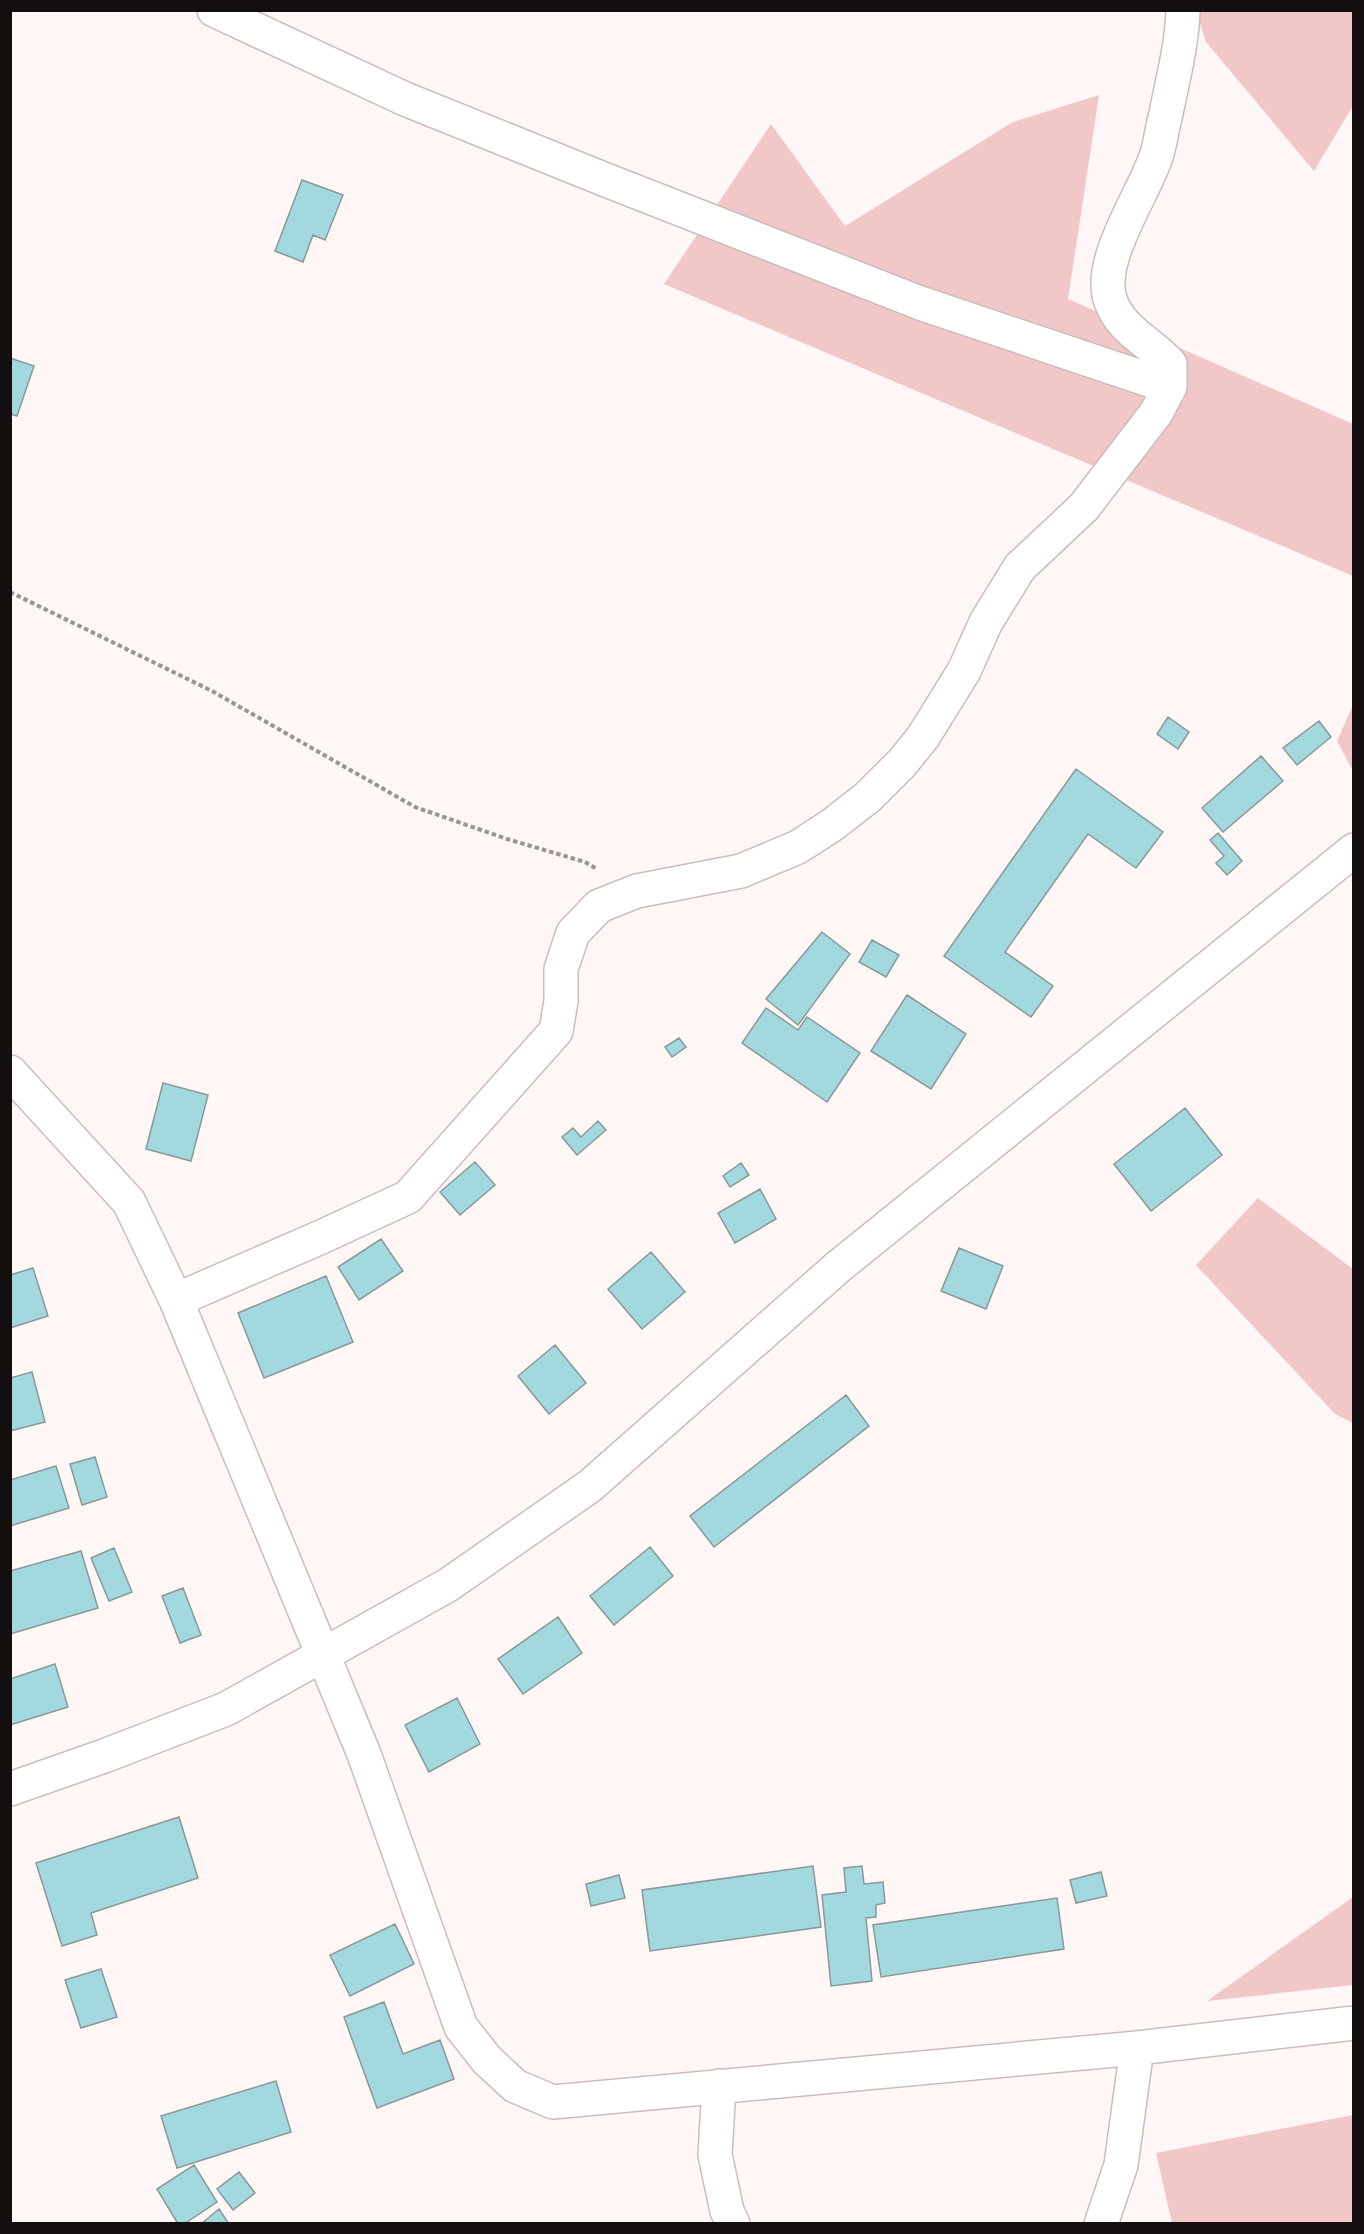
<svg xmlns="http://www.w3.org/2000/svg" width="1364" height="2234" font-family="'Golos Text',sans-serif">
<rect width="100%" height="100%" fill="#fff6f6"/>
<path fill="#f2c7c8" d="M 1196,11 L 1353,11 L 1353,106 L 1314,171 L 1206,42 Z
M 1099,95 L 1068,299 L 1353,424 L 1353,576 L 664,284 L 771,124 L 845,226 L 1013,122 Z
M 1353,705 L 1353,771 L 1337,741 Z
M 1258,1198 L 1353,1269 L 1353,1423 L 1335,1414 L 1196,1265 Z
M 1353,1897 L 1353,1985 L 1207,2001 Z
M 1353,2115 L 1353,2223 L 1172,2223 L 1156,2153 Z"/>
<path fill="#a1d9de" stroke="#8a9899" stroke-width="1.5" d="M 302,180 L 343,195 L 325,240 L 313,235 L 303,262 L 275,251 Z
M 10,358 L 34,366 L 17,416 L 10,414 Z
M 1168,717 L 1189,732 L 1178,749 L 1157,734 Z
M 1319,721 L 1331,737 L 1297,765 L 1283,748 Z
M 1261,756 L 1283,781 L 1223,832 L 1202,808 Z
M 1076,769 L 1163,832 L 1136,868 L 1088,834 L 1005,952 L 1053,986 L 1031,1017 L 944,956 Z
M 1218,833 L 1242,861 L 1227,875 L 1216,863 L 1224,856 L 1210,840 Z
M 822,932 L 850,954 L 798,1025 L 766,999 Z
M 872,940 L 899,955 L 886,977 L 859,962 Z
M 907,995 L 966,1034 L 931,1089 L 871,1051 Z
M 766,1008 L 798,1030 L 807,1017 L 860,1053 L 827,1102 L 742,1043 Z
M 679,1038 L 686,1047 L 672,1057 L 665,1047 Z
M 163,1083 L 208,1095 L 191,1161 L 146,1149 Z
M 1185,1108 L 1222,1155 L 1151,1211 L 1114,1164 Z
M 598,1121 L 606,1130 L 577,1155 L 562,1137 L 573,1128 L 581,1137 Z
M 475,1162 L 495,1185 L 460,1215 L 440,1192 Z
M 741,1163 L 749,1175 L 730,1187 L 723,1176 Z
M 760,1189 L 776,1219 L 735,1243 L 718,1213 Z
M 381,1239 L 403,1271 L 359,1300 L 338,1267 Z
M 959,1248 L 1003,1266 L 986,1309 L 941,1291 Z
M 651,1252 L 685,1292 L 642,1329 L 608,1289 Z
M 33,1268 L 48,1316 L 10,1328 L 10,1275 Z
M 326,1276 L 353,1342 L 264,1378 L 238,1313 Z
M 555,1345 L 586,1383 L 549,1414 L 518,1376 Z
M 32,1372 L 45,1422 L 10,1431 L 10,1378 Z
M 846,1395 L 869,1426 L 714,1547 L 690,1516 Z
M 95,1457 L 107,1497 L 82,1505 L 70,1464 Z
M 56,1466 L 69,1508 L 10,1526 L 10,1480 Z
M 650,1547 L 673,1576 L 614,1625 L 590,1596 Z
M 114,1548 L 132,1592 L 109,1601 L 91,1558 Z
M 81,1551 L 98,1608 L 10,1634 L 10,1571 Z
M 183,1588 L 201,1635 L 180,1643 L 162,1596 Z
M 558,1617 L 582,1653 L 523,1694 L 498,1659 Z
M 55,1664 L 68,1707 L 10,1725 L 10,1679 Z
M 457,1698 L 480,1744 L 429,1772 L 405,1725 Z
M 179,1817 L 198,1878 L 91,1913 L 97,1935 L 62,1946 L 36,1863 Z
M 813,1866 L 821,1927 L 650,1951 L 642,1890 Z
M 862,1866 L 864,1884 L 883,1882 L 885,1903 L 876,1905 L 876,1917 L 866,1918 L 872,1981 L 831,1986 L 822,1895 L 846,1892 L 844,1868 Z
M 1101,1872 L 1107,1896 L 1076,1903 L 1070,1880 Z
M 619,1875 L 625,1898 L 591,1906 L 586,1884 Z
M 1057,1898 L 1064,1949 L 881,1977 L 873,1925 Z
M 395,1924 L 414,1964 L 350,1996 L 330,1955 Z
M 101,1969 L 117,2017 L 81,2028 L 65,1980 Z
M 384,2002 L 403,2054 L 440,2040 L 454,2079 L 377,2108 L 344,2017 Z
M 276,2081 L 291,2132 L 177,2168 L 161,2116 Z
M 194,2165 L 217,2202 L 184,2224 L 178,2224 L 157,2189 Z
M 239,2172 L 255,2193 L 233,2210 L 217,2189 Z
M 219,2209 L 229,2224 L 201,2224 Z"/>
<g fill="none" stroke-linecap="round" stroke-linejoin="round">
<defs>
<path id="minor" d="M 214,10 L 405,99 L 606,180 L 920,303 L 1170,387
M 10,1072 L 129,1202 L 176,1300 L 364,1754 L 461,2027 L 487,2060 L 515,2086 L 553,2102 L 1137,2048 L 1354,2023
M 176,1300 L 319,1238 L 408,1197 L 556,1031 L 561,1001 L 561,969 L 573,933 L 599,906 L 637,891 L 741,871 L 798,847 L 832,825 L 868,797 L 902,763 L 923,737 L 964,671 L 986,622 L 1020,567 L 1084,507 L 1156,413 L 1170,387 L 1170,364 C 1150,342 1122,331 1111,302 C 1096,263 1140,200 1154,162 C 1160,149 1161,132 1165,118 C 1172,83 1182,46 1183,10
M 10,1789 L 104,1756 L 226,1709 L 448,1585 L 590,1486 L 838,1267 L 1354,850
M 719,2086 L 715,2155 L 727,2211 L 733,2224
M 1101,2224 L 1121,2165 L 1137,2048"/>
</defs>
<use href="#minor" stroke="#cbbdbd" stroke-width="36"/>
<path stroke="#9b9494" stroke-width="4" stroke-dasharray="4.5 3" stroke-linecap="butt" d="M 10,592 L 212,691 L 415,807 L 507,839 L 585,862 L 597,869"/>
<use href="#minor" stroke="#fff" stroke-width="33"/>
</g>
<rect width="1364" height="2234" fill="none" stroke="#130f0f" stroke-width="24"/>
</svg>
